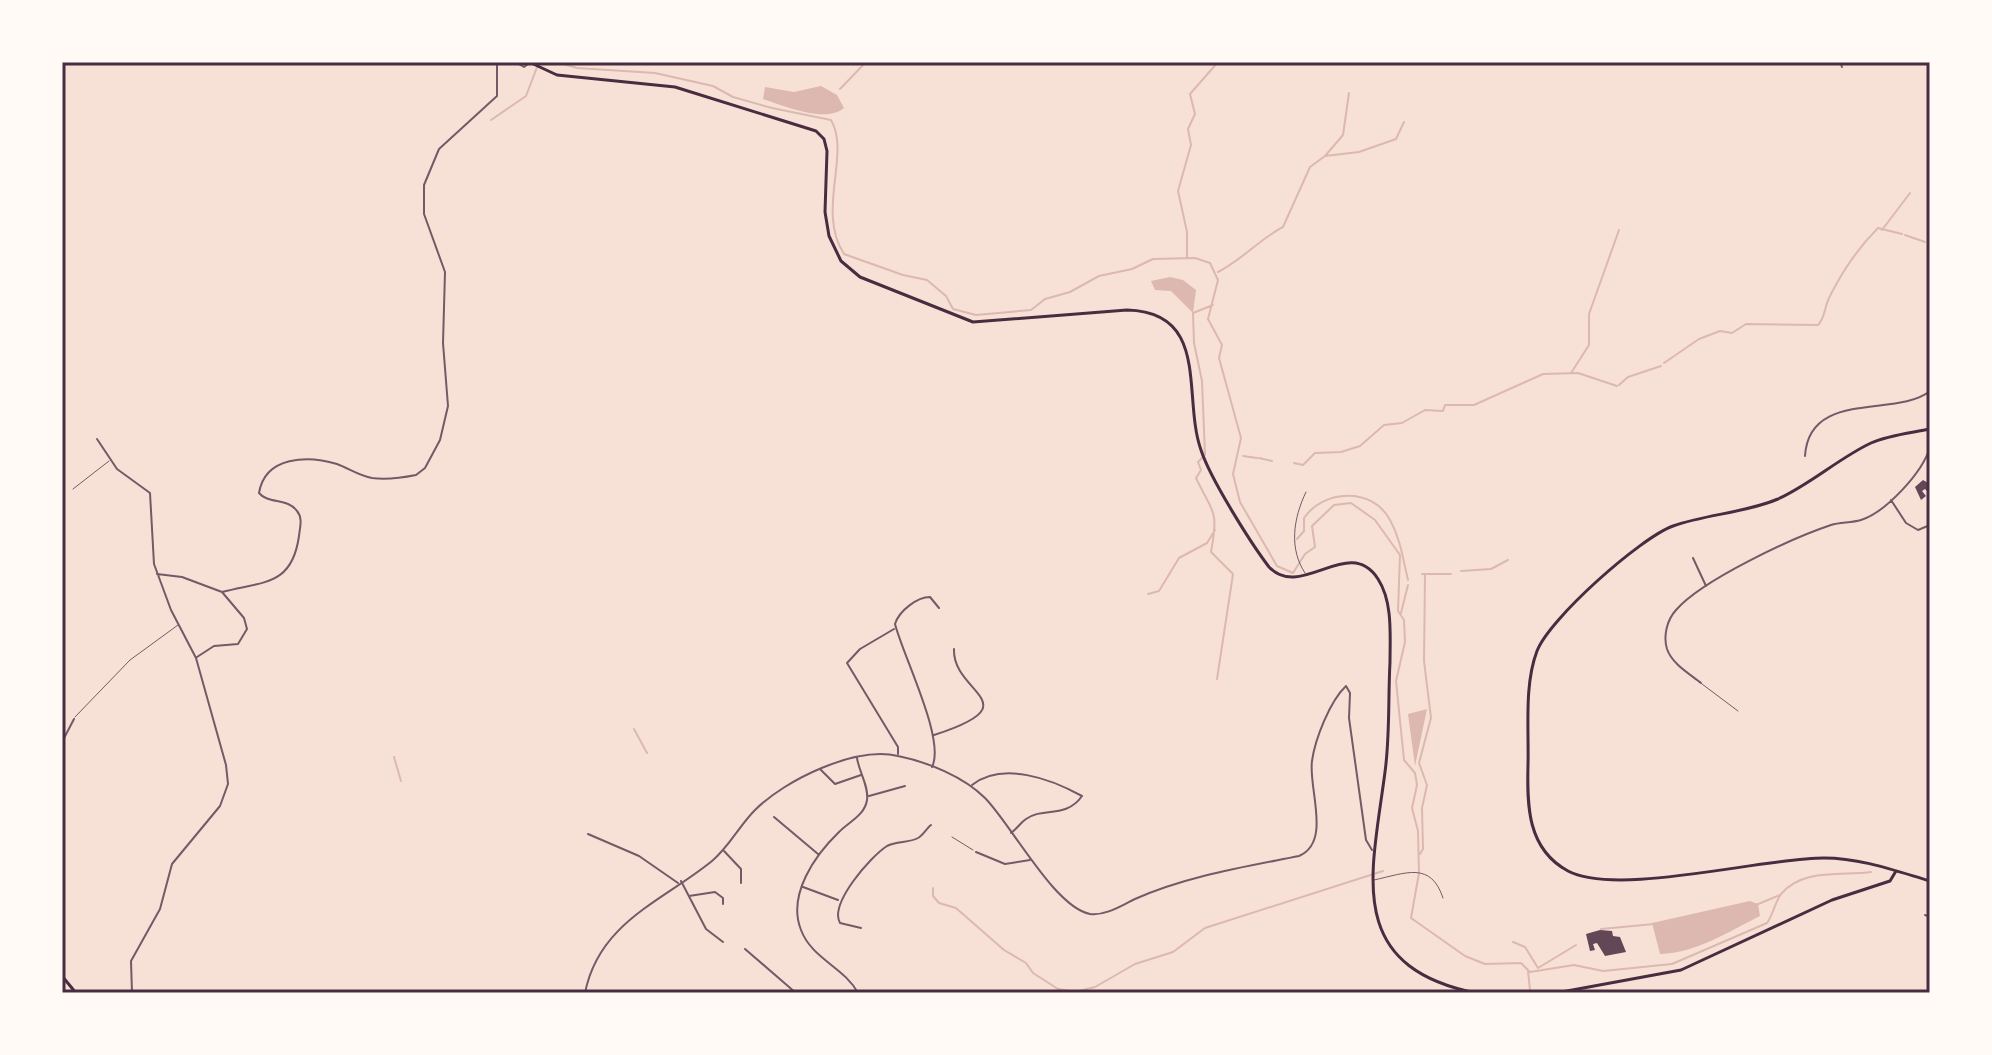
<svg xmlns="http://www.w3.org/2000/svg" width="1992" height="1055" font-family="'Noto Serif',serif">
<rect width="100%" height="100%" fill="#f7e1d7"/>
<path fill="#dcb8b0" d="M 821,86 L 837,95 L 844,108 C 825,124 782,105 763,99 L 765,87 L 794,92 Z
M 1170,277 L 1183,280 L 1196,290 L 1193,313 L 1171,291 L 1155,290 L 1151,281 Z
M 1427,709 L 1415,766 L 1408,714 Z
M 1750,901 L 1758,904 L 1760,916 C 1728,932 1696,953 1660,954 L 1652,923 Z"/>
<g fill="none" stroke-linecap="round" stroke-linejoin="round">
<path stroke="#dcb8b0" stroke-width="2" d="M 557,62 L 577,68 L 655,73 L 713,86 L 733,97 L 772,108 L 831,120 C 851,154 816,211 844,254 L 903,275 L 927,280 L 946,296 L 953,309 L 976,315 L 1031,310 L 1045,299 L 1070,292 L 1099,276 L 1132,269 L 1153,259 L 1195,258 L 1210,263 L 1218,280 L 1208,319 L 1222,345 L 1219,358 L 1241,438 L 1233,474 L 1240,502 L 1277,566 L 1293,573 L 1305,554 L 1315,547 L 1312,526 L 1334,505 L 1351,503 L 1375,520 L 1400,555 L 1398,611 L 1404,620 L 1405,642 L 1396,681 L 1404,760 L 1415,773 L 1417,785 L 1412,808 L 1418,831 L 1419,873 L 1411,918 L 1465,956 L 1485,964 L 1521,963 L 1530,972 L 1574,965 L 1603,971 L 1672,964 L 1767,923 C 1773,915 1775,902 1781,894 C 1803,868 1842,876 1871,872
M 840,89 L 866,62
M 491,120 L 526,96 L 539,62
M 1325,156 L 1343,135 L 1349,93
M 1882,230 L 1910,193
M 1905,235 L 1925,242
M 1187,257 L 1187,232 L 1178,191 L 1191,145 L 1188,129 L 1195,114 L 1190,94 L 1218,62
M 1218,272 C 1242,260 1261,238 1283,227 L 1310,167 L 1325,156 L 1359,152 L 1396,139 L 1404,122
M 1664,363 L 1699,339 L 1720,331 L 1732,333 L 1746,324 L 1818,325 C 1826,316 1824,307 1830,296 C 1843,270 1858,248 1878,228 L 1902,234
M 1571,373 L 1589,345 L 1589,314 L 1619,230
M 1619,385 L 1628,377 L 1661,366
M 1205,455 L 1202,381 L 1194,343 L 1193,313 L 1213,305
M 1243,456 L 1257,458
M 1202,458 L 1198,462 L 1201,470 L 1196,478 C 1213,514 1219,508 1211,552 L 1233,574 L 1217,679
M 1259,458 L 1272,461
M 1294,463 L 1303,465 L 1315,453 L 1341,452 L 1360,446 L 1384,425 L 1402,423 L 1425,410 L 1443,411 L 1445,405 L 1474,405 L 1543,374 L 1578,373 L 1617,386
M 1297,539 L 1304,531 L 1304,518 C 1323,490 1372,486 1390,520 C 1401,540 1403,560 1408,580
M 1461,571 L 1491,569 L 1508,560
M 1422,574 L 1451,574
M 1148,594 L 1159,591 L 1179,558 L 1207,543 L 1215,530
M 1401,613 L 1408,585
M 634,729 L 647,753
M 394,757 L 401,781
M 1420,854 L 1423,849 L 1422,808 L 1427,785 L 1419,763 L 1431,718 L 1424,661 L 1425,574
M 933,888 L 933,896 L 939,903 L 956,908 L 1004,950 L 1026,963 L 1033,973 L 1058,989 L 1075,992 L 1095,987 L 1135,964 L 1173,952 L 1205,928 L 1383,871
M 1756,905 L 1780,895
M 1601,929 L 1654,924
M 1513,942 L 1525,947 L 1538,968 L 1576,945
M 1528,971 L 1530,990"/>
</g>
<path fill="#644757" d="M 1923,480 L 1930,484 L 1930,494 L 1925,489 L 1922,491 L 1926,496 L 1921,500 L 1915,487 Z
M 1600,930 L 1612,931 L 1613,936 L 1620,937 L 1626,952 L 1605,956 L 1597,943 L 1593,944 L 1595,950 L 1590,951 L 1586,934 Z"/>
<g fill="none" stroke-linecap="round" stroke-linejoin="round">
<path stroke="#755966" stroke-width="1" d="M 73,489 L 109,461
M 1305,573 C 1289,549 1293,519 1306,492
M 1702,684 L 1738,711
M 75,717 L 130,660 L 178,625
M 952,837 L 973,850
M 1374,880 C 1406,873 1431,861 1443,898"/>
<path stroke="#755966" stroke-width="2" d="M 515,62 L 524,67 L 528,64
M 1840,62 L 1842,67
M 97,439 L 117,469 L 150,493 L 154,564 L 171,610 L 196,658 L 226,765 L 228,784 L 220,806 L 172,864 L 160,909 L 131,961 L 132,993
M 1805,456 C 1809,389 1897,418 1930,391
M 1891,500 L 1906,523 L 1918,530 L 1930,525
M 1693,558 L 1706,586
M 157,574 L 182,577 L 222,592 L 244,618 L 247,629 L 238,644 L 214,646 L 197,657
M 222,592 C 264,581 292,586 299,536 C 300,527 303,518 297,511 C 288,498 268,504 259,493 C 265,456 308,455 337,464 C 348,468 360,476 372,478 C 387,480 401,478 416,475 L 425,468 L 440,440 L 448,406 L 443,343 L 445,272 L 424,214 L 424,185 L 439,149 L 497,96 L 497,62
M 894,629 L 860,649 L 847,663 L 898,747 L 898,754
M 1701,683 C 1690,674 1672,664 1667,649 C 1663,636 1667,620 1676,610 C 1702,580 1792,538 1831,525 C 1840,522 1851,523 1861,520 C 1886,512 1923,472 1930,447
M 934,735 C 1033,703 952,694 954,649
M 62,742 L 74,719
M 857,758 C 859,772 869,786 867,800 C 865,815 849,822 839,832 C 815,855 787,895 801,930 C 812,959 844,967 858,993
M 932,767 C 946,740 903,656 895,624 C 899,611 917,597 930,597 L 939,608
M 820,769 L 835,784 L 861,775
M 972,785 C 1003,761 1051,779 1082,796 C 1066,819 1042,807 1026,819 C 1020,823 1017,829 1011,833
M 869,796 L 905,786
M 774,817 L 818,854
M 588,834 L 639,856 L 678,883
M 724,851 L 741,869 L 741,883
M 976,852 L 1005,864 L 1030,860
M 681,881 L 706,929 L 723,942
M 803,887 L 838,900
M 689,896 L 715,892 L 723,898 L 723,904
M 1925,915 L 1930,917
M 861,928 L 840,923 C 829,904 870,857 887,846 C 897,841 909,843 918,838 C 923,835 927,828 931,825
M 745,949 L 796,993"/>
<path stroke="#755966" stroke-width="2" d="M 585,993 C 599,922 663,901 712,861 C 729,847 739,826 755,810 C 785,780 855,746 898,756 C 928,762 964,777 985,798 C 1011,824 1054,907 1090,914 C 1106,916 1122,905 1135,899 C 1187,876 1244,867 1299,856 C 1332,842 1308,788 1312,761 C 1315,739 1330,701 1346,686 L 1350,693 L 1349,718 L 1366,840 L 1372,850"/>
<path stroke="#4a2c40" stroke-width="3" d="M 529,62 L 557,75 L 675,87 L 816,131 L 824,139 L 827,151 L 825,212 L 829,236 L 841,261 L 860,277 L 973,322 L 1127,310 C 1211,312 1182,397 1201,450 C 1210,478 1250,542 1269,567 C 1301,601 1349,534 1378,579 C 1393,602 1390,636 1390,662 C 1388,699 1390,736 1385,772 C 1372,873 1343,966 1476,993
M 1930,429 C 1911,433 1889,435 1871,443 C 1839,458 1811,484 1778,499 C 1745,513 1707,514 1673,526 C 1640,538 1549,619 1537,651 C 1524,685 1529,729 1528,765 C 1527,805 1527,849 1568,871 C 1617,897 1762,858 1824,858 C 1861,858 1896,871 1930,881
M 62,976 L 76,993
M 1556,993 L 1681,970 L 1832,900 L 1890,881 L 1896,871"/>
</g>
<rect width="1992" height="1055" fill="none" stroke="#fffaf5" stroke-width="128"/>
<rect x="64" y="64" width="1864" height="927" fill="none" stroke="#4a2c40" stroke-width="3"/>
</svg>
